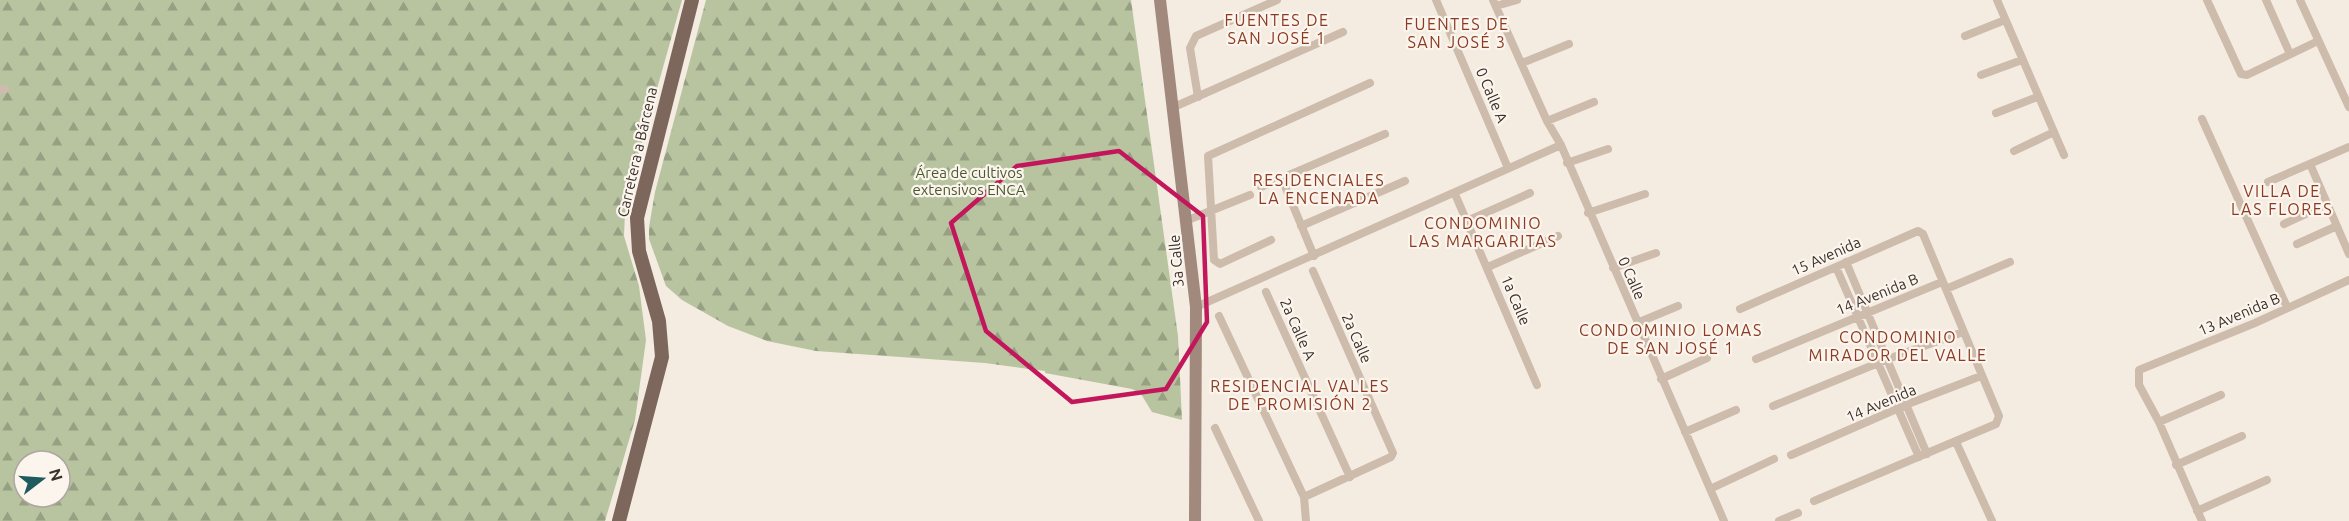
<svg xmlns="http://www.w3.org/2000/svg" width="2349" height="521" font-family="Ubuntu,sans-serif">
<defs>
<pattern id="forest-firs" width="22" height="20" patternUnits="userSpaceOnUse" patternTransform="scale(1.5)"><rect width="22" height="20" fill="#b8c4a0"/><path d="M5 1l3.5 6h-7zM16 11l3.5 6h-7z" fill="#97a083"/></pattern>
</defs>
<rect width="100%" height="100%" fill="#f4ebe1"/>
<path fill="url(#forest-firs)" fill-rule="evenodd" d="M 0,0 L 682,0 L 631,181 L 625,213 L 624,236 L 639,286 L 646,340 L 635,420 L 605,521 L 0,521 ZM 24,461 L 60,461 L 60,497 L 24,497 Z
M 706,0 L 1131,0 L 1178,336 L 1182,420 L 1152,412 L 1141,394 L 1132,389 L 1045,373 L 1045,371 L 985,363 L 816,351 L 767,341 L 728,326 L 682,300 L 666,286 L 649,239 L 649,227 L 655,192 Z"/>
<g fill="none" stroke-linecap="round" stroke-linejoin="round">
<path stroke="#cdbbac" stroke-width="8" d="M 1436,0 L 1508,168
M 1493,0 L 1547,121 L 1561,145 L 1724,521
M 1997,0 L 2064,155
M 2207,0 L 2241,74 L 2247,75 L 2318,41
M 2266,0 L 2290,54
M 2300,0 L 2349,107
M 1496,6 L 1517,0
M 1965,36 L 2005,20
M 1522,63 L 1569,44
M 1981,75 L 2022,60
M 0,90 L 5,89
M 1198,97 L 1190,48 L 1196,36 L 1277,0
M 1174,107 L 1343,32
M 1996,113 L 2037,97
M 2202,119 L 2287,307
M 1547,121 L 1594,102
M 2014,151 L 2054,132
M 1567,163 L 1608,149
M 2310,164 L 2349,254
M 1282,179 L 1314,256
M 2268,182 L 2349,147
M 1261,187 L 1385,134
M 1455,194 L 1537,385
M 1588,213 L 1645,194
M 1188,220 L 1250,195
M 1467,221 L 1530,193
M 2284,224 L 2327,204
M 1301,226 L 1405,181
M 1271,240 L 1220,264 L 1214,260 L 1208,156 L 1370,83
M 2297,244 L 2337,226
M 1846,262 L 1927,454
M 1488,267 L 1558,236
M 1836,267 L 1919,457
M 1613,268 L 1656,253
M 1946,289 L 2010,262
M 1266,292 L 1350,477
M 1196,307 L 1561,145
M 1740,309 L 1918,231 L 1923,234 L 1999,416 L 1996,424 L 1814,501
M 1219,316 L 1304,497 L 1306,521
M 1637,323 L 1678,306
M 1756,359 L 1942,282
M 1661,379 L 1707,358
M 1773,406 L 1888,359 L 1963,332
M 2159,422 L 2221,395
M 1215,428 L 1259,521
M 1685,432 L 1736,410
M 1956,442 L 1992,521
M 1791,455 L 1908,404 L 1981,376
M 2176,465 L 2242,436
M 1710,489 L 1774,459
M 1304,497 L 1391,457 L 1393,453 L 1313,271
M 2197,511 L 2267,480
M 1779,521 L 1798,513
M 2202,521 L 2159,422 L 2139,385 L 2139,370 L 2255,323 L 2349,280"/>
<path stroke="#a18a7d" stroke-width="12" d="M 1160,0 L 1196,307 L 1195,521"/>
<path stroke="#7d675c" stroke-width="14" d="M 619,521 L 662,357 L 659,321 L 639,251 L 637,218 L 692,0"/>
</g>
<path fill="none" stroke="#c2185b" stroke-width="4.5" stroke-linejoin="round" d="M 1119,151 L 1203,216 L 1207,322 L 1166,389 L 1072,402 L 986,331 L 951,223 L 1017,166 Z"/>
<g text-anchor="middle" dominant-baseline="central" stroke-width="4.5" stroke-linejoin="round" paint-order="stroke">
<g font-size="15" fill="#3b302b" stroke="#fbf5ee">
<text transform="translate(1492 95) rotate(67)">0 Calle A</text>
<text transform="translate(637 152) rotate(-77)">Carretera a Bárcena</text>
<text transform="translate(1826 256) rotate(-24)">15 Avenida</text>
<text transform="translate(1176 261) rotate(-95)">3a Calle</text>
<text transform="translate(1632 278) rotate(66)">0 Calle</text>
<text transform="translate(1877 294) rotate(-22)">14 Avenida B</text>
<text transform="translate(1516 300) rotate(67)">1a Calle</text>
<text transform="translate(2239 314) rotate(-23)">13 Avenida B</text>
<text transform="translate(1298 329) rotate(66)">2a Calle A</text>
<text transform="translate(1357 338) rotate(66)">2a Calle</text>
<text transform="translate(1881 403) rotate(-23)">14 Avenida</text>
</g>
<g font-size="15" fill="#4a5a2e" stroke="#fbf5ee">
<text x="969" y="172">Área de cultivos<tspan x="969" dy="17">extensivos ENCA</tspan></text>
</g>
<g font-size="16" letter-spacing="1.5" fill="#8c3b22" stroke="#fbf5ee">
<text x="1277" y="20">FUENTES DE<tspan x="1277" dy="18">SAN JOSÉ 1</tspan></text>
<text x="1457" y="24">FUENTES DE<tspan x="1457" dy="18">SAN JOSÉ 3</tspan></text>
<text x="1319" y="180">RESIDENCIALES<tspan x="1319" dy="18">LA ENCENADA</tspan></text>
<text x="2282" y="191">VILLA DE<tspan x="2282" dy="18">LAS FLORES</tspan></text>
<text x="1483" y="223">CONDOMINIO<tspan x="1483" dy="18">LAS MARGARITAS</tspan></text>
<text x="1671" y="330">CONDOMINIO LOMAS<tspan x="1671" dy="18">DE SAN JOSÉ 1</tspan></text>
<text x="1898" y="337">CONDOMINIO<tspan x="1898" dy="18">MIRADOR DEL VALLE</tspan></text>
<text x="1300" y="386">RESIDENCIAL VALLES<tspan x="1300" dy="18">DE PROMISIÓN 2</tspan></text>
</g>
</g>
<g transform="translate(42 479) rotate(73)"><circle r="28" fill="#fbf5ee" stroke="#aea6a0" stroke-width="1.5"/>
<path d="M0-4.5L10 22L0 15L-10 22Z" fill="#1f5a5e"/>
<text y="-9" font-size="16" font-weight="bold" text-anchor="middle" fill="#3b302b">N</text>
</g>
</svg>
